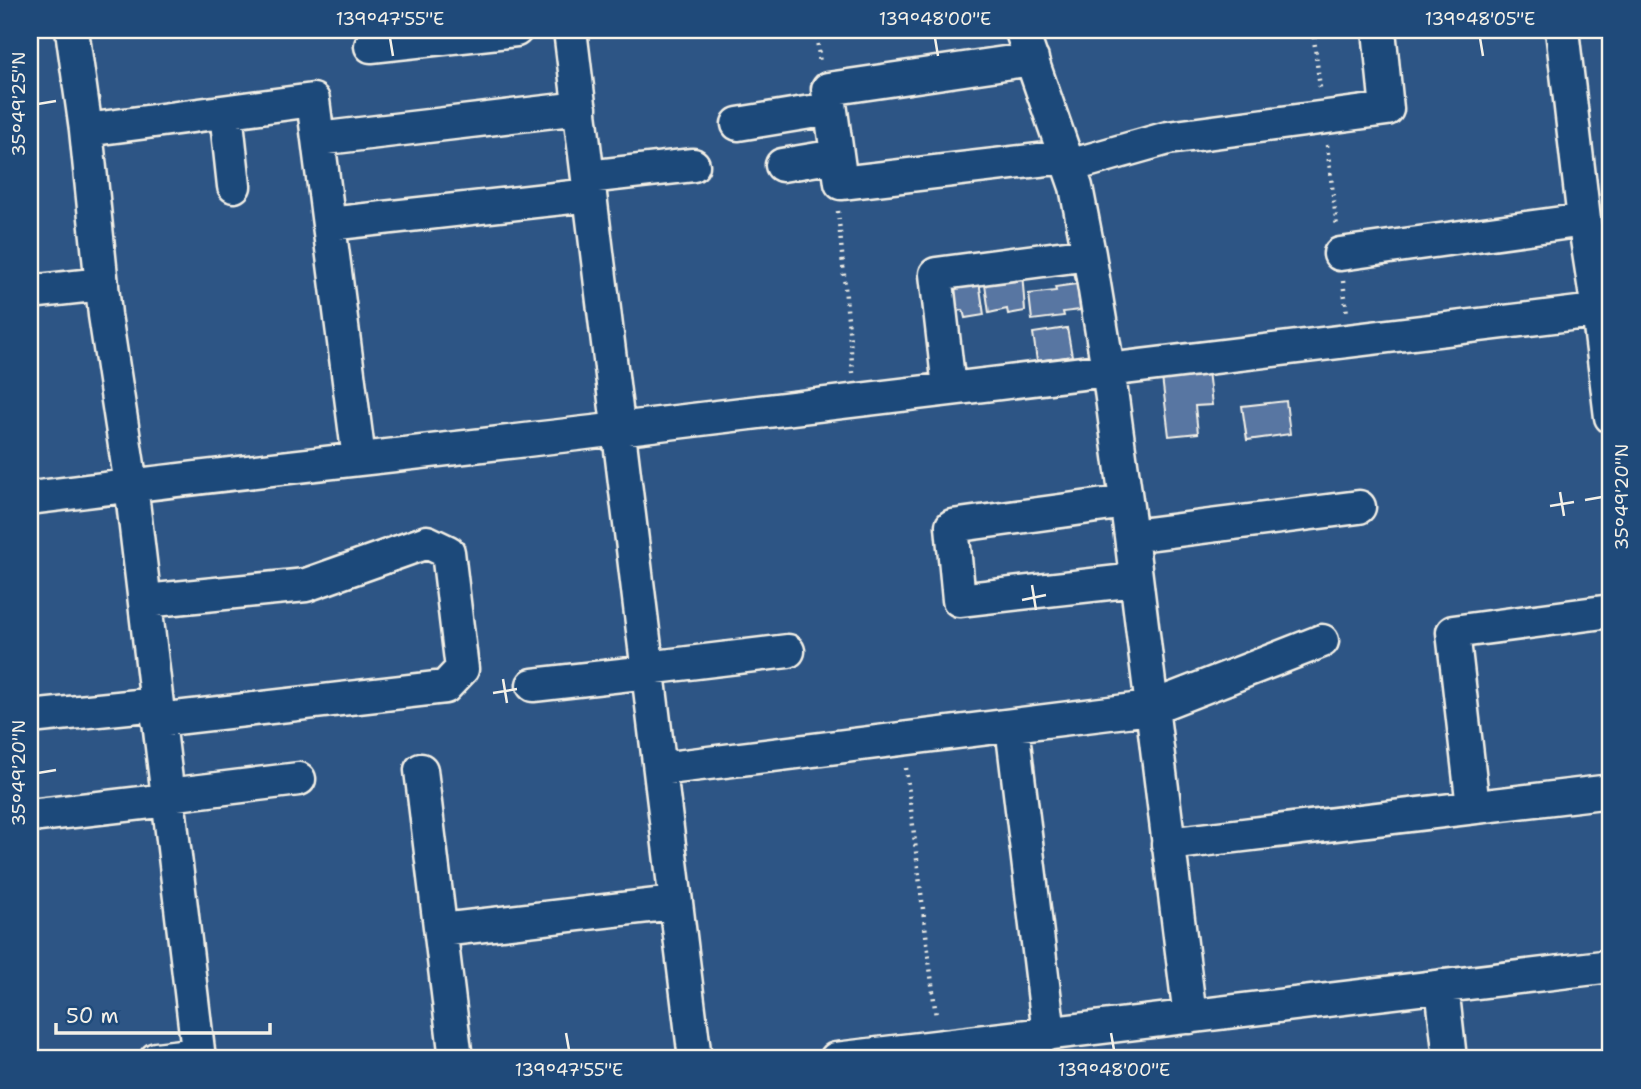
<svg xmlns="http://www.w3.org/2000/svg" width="1641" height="1089" font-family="'Shantell Sans',sans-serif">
<rect width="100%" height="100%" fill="#2d5585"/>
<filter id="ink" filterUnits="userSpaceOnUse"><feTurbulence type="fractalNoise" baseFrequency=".0143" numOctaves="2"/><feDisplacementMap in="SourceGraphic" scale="14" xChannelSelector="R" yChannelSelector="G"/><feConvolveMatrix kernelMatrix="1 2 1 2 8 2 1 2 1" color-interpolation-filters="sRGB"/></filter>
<g filter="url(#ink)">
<path fill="#5976a2" stroke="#f4f1e8" stroke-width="2" d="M 1022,272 L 1025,311 L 1008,314 L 1007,309 L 989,313 L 984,277 Z
M 979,281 L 984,315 L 965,318 L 963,310 L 949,312 L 946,286 Z
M 1077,284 L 1080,310 L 1063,312 L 1064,316 L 1032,320 L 1029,294 L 1056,291 L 1055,287 Z
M 1067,328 L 1072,356 L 1037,361 L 1033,333 Z
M 1208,371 L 1212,405 L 1195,406 L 1198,433 L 1169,436 L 1162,377 Z
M 1286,401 L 1290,434 L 1247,440 L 1242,406 Z"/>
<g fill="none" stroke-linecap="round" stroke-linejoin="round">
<defs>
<path id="minor" d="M 72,30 L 86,130 L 105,315 L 131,485 L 199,1059
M 570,30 L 695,1059
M 1024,30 L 1023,35 L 1076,187 L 1089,254 L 1108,369 L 1131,536 L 1190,1017
M 1562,30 L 1584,220 L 1598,310 L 1611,417
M 371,46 L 516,30
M 1032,59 L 828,89 L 841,183 L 1064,157
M 226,112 L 234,186
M 738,124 L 829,109
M 86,130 L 313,100 L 359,459
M 318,139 L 580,108
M 782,165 L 836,156
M 1069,166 L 1168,138 L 1387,109 L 1379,30
M 588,177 L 693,165
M 329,224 L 590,195
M 1340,254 L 1584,220
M 30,292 L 102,284
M 949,388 L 936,274 L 1089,254
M 30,498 C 226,473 422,453 618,429 C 949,390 1280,349 1611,309
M 1126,502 L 952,526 L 959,600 L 1136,580
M 1131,536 L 1359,507
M 145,601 L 306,585 L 427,542 L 448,552 L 462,669 L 445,687 L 158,720
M 647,668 L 788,651
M 533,685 L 648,672
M 30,717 L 157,704
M 1012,726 L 1049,1034
M 660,769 L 1150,708 L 1322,641
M 421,770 L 456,1059
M 168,795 L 299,779
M 1473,807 L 1453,632 L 1611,611
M 30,816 L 168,800
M 1168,844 L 1611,791
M 441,930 L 674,903
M 1442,986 L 1450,1059
M 156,1059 L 198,1054
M 836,1059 L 1611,966"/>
</defs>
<use href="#minor" stroke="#f4f1e8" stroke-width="37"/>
<path stroke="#f4f1e8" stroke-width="4.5" stroke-dasharray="2 5" stroke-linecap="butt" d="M 816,30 L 820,64
M 1313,30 L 1320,88
M 1327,145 L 1337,227
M 838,211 L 853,373
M 1343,281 L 1347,314
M 906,768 L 936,1017"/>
<use href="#minor" stroke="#1f4a7a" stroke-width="32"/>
</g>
</g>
<path fill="none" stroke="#f4f1e8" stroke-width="2.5" d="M 390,38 L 393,56M 935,38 L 938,56M 1480,38 L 1483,56M 38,104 L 56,101M 1560,492 L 1564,516M 1585,500 L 1602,497M 1550,506 L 1574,502M 1032,585 L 1036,610M 1022,600 L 1046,595M 503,679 L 507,703M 493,693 L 517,689M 38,773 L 56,770M 566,1033 L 569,1050M 1111,1033 L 1114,1050"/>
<rect width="1641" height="1089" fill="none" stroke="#1f4a7a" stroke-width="77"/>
<path d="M56 1023v10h214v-10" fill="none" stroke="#f4f1e8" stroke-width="3.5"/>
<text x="66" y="1023" font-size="21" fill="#f4f1e8" stroke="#1f4a7a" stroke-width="5" paint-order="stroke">50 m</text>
<rect x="38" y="38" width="1564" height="1012" fill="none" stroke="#f4f1e8" stroke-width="2.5"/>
<g font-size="18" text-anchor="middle" fill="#f4f1e8">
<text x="390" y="25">139°47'55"E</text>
<text x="935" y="25">139°48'00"E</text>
<text x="1480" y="25">139°48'05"E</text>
<text transform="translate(19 104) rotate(-90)" y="6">35°49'25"N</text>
<text transform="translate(1622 497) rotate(-90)" y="6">35°49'20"N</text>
<text transform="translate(19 773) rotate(-90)" y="6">35°49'20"N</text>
<text x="569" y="1076">139°47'55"E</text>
<text x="1114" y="1076">139°48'00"E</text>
</g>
</svg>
